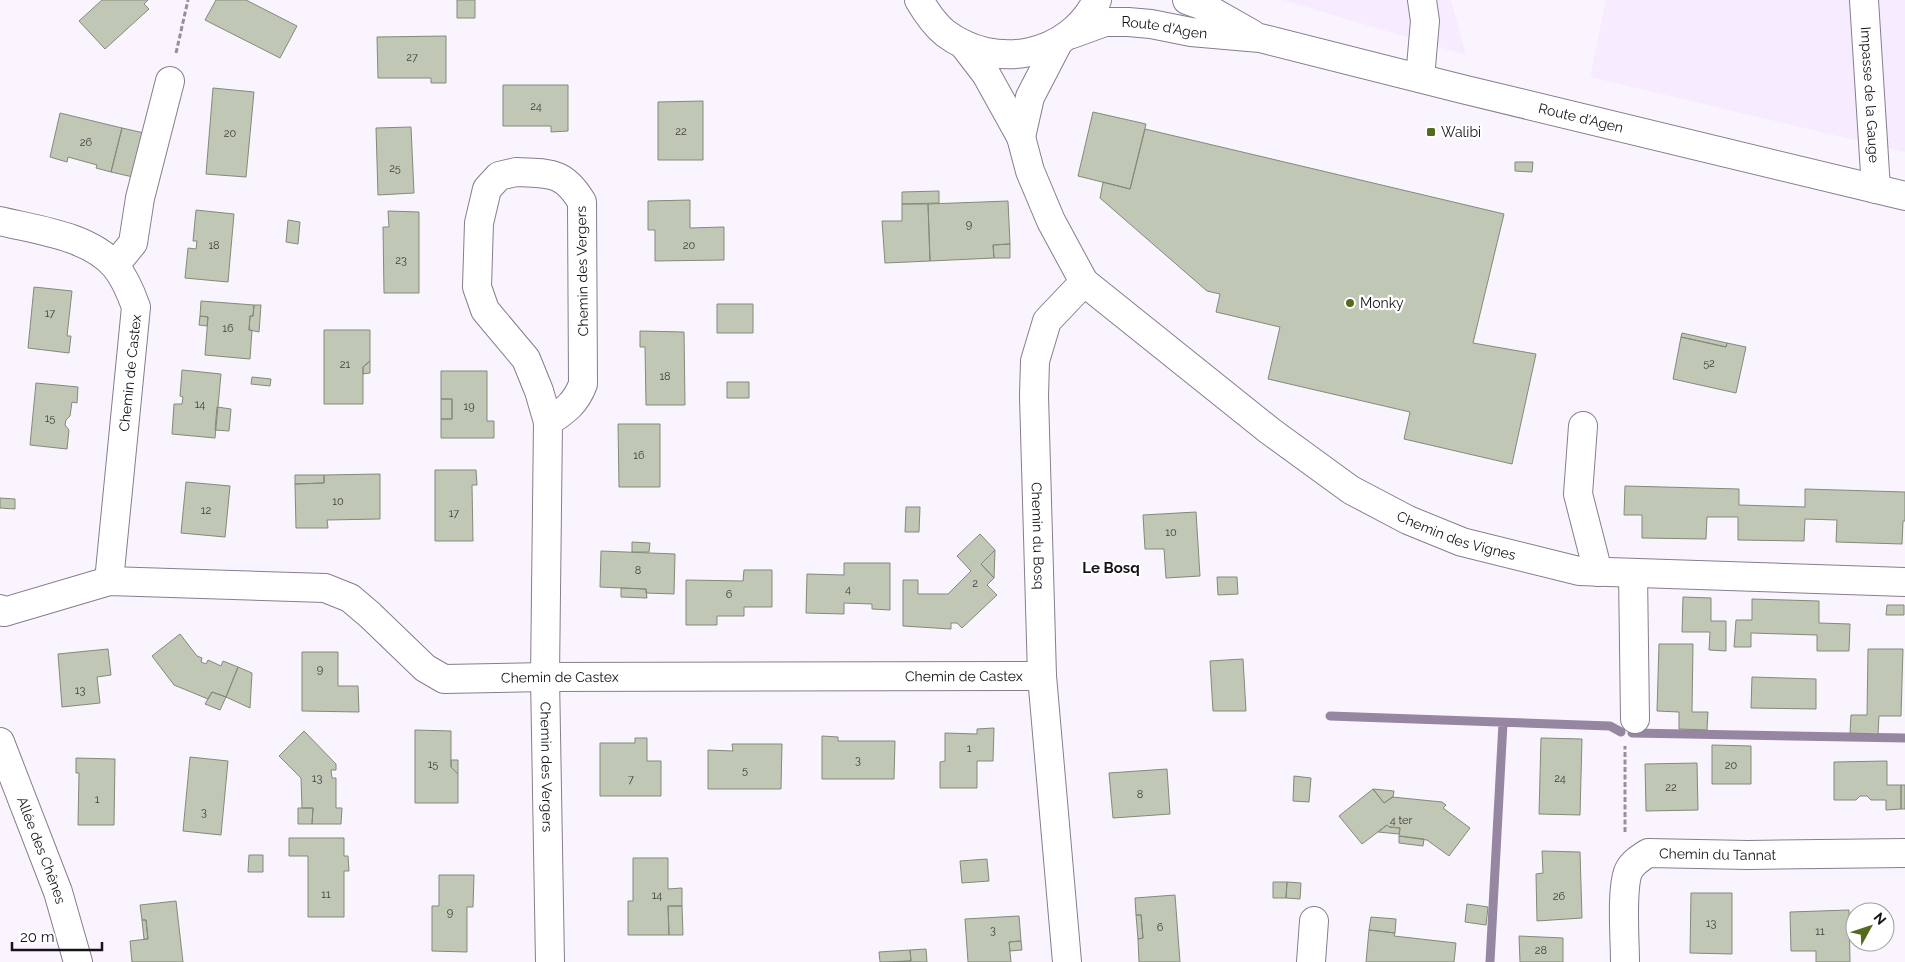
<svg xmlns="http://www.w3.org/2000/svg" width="1905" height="962" font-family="Raleway,sans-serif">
<rect width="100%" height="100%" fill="#faf4ff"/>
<path fill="#f6ebff" d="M 1283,0 L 1451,0 L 1466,55 Z
M 1606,0 L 1905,0 L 1905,152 L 1590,77 Z"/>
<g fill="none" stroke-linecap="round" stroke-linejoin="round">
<path stroke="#9686a2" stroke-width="9" d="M 1330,716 L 1610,726 L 1621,732
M 1632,733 L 1905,738
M 1490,962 L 1503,723"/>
</g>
<path fill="#c0c8b5" stroke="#838a78" d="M 102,0 L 148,0 L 144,4 L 149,9 L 105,49 L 79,21 Z
M 216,0 L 246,0 L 297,26 L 280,58 L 205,20 Z
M 457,0 L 475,0 L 475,18 L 457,18 Z
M 446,36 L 446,83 L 431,83 L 431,78 L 378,78 L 377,37 Z
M 503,85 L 568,85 L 568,131 L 551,132 L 551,126 L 503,126 Z
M 213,88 L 254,92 L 246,177 L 206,174 Z
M 703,101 L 703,160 L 658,160 L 658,102 Z
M 1093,112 L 1146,124 L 1130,189 L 1078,176 Z
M 60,113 L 122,128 L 111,172 L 96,168 L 97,165 L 68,157 L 67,162 L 50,157 Z
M 411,127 L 414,193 L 378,195 L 376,128 Z
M 122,128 L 144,133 L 133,177 L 111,172 Z
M 1145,129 L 1504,214 L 1473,343 L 1536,354 L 1512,464 L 1404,439 L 1410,412 L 1268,379 L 1280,327 L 1216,312 L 1220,294 L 1207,291 L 1100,198 L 1103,182 L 1130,189 Z
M 1515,162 L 1533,162 L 1532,172 L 1515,171 Z
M 939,191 L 939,203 L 902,204 L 902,192 Z
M 690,200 L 690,228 L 724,227 L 724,260 L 655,261 L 655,230 L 648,230 L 648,201 Z
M 1008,201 L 1010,244 L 993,245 L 994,258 L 930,261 L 928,204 Z
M 902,204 L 928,204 L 930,261 L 885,263 L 882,221 L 902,221 Z
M 196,210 L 234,214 L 228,282 L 185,278 L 188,248 L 196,249 L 197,241 L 193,241 Z
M 388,211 L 419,212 L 419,293 L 384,293 L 383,227 L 389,227 Z
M 288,220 L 300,222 L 298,244 L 286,242 Z
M 1010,244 L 1010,258 L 994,258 L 993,245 Z
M 34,287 L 72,291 L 67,336 L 71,336 L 69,353 L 28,348 Z
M 201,301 L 254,305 L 253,316 L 250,316 L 249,330 L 252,330 L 250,359 L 205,355 L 208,317 L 200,316 Z
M 717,304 L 753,304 L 753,333 L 717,333 Z
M 254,305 L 261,305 L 259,332 L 249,330 L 250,316 L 253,316 Z
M 200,316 L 208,317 L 207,326 L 199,325 Z
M 324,330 L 370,330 L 370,361 L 363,367 L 363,404 L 324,404 Z
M 640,331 L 684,332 L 685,405 L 646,405 L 645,347 L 640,347 Z
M 1682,333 L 1727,343 L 1726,347 L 1681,337 Z
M 1681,337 L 1726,347 L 1727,343 L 1746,347 L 1736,393 L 1673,379 Z
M 370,361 L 370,373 L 363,374 L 363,367 Z
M 182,370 L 221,374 L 215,438 L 172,434 L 174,404 L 182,404 L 183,397 L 180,396 Z
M 441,371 L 487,371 L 487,421 L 494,421 L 494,438 L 441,438 L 441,419 L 452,419 L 452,399 L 441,399 Z
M 252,377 L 271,379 L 270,386 L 251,384 Z
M 727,382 L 749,382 L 749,398 L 727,398 Z
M 36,383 L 78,387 L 77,403 L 72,402 L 70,416 L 66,420 L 65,425 L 69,430 L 67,449 L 30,445 Z
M 441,399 L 452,399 L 452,419 L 441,419 Z
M 217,407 L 231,409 L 229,431 L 215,430 Z
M 618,424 L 660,424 L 660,487 L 619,487 Z
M 435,470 L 476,470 L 477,485 L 472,485 L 473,541 L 435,541 Z
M 380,474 L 380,519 L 327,520 L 328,528 L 296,528 L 295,484 L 324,483 L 324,475 Z
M 295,475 L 324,475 L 324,483 L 295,484 Z
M 186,482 L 230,486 L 225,537 L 181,533 Z
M 1625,486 L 1739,489 L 1739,505 L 1805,507 L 1805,489 L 1905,492 L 1905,521 L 1903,521 L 1902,544 L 1836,542 L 1837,520 L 1805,519 L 1804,541 L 1738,540 L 1738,517 L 1707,517 L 1706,539 L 1642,538 L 1642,515 L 1624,515 Z
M 0,498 L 15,499 L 15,509 L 0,508 Z
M 906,507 L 920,507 L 919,532 L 905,532 Z
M 1196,512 L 1200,576 L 1166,578 L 1164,549 L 1145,549 L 1143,515 Z
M 980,534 L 995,550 L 981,564 L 994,578 L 987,585 L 997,595 L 962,628 L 957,623 L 951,623 L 951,629 L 903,626 L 903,580 L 918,580 L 918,594 L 948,594 L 971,571 L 957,556 Z
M 632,542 L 650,543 L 649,552 L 632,552 Z
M 995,550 L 994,578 L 981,564 Z
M 601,551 L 675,554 L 674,594 L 646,593 L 646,589 L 600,587 Z
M 844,563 L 890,563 L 890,610 L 872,609 L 872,604 L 844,603 L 844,614 L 806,613 L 807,574 L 844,575 Z
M 744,570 L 772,570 L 772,607 L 744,607 L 744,616 L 717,616 L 717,625 L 686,625 L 686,580 L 743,581 Z
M 1217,577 L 1237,577 L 1238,594 L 1218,595 Z
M 621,588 L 646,589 L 647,598 L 621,597 Z
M 1683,597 L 1711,598 L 1711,621 L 1726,621 L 1726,651 L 1709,650 L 1710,632 L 1682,632 Z
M 1752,599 L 1819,601 L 1819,623 L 1850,624 L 1849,651 L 1817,651 L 1817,635 L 1751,633 L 1751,647 L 1734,647 L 1736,620 L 1752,620 Z
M 1887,605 L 1904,605 L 1904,615 L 1886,615 Z
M 180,634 L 197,656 L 202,658 L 201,662 L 206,664 L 208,660 L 221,666 L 223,661 L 238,667 L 226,697 L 212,692 L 208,699 L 174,685 L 152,656 Z
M 1659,644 L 1693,644 L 1692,712 L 1708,712 L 1707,730 L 1679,729 L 1679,712 L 1657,711 Z
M 108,649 L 111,675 L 97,677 L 100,703 L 62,707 L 58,654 Z
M 1868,649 L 1903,649 L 1901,716 L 1879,716 L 1878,734 L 1850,733 L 1851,715 L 1867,715 Z
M 302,652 L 338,652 L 338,686 L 358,686 L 359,712 L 302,711 Z
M 1243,659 L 1246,711 L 1213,711 L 1210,661 Z
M 238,667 L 252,673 L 250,708 L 226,697 Z
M 1752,677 L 1816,679 L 1816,709 L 1751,708 Z
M 212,692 L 226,697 L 220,710 L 205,704 Z
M 994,728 L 993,761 L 977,761 L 977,788 L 940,788 L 940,762 L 945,761 L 945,733 L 977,734 L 977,729 Z
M 415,730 L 451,731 L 451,767 L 458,774 L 458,803 L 415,803 Z
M 304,731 L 336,764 L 336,770 L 331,770 L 332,778 L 336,778 L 336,808 L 342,808 L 341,824 L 312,824 L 313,808 L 302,808 L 301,778 L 279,756 Z
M 822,736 L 838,737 L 838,741 L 895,741 L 894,779 L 822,779 Z
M 635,738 L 647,738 L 647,761 L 661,761 L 661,796 L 600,796 L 600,743 L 635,743 Z
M 1541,738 L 1582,739 L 1580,815 L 1539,814 Z
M 732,744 L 782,744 L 781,789 L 708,789 L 708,750 L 733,751 Z
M 1712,745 L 1751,746 L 1751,784 L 1712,784 Z
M 190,757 L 228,761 L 221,835 L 183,831 Z
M 76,758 L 115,759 L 114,825 L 78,825 L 79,773 L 76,773 Z
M 451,760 L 458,760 L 458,774 L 451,767 Z
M 1887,761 L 1887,785 L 1901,785 L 1901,809 L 1886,810 L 1886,800 L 1871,800 L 1867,796 L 1860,796 L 1856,800 L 1834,800 L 1834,762 Z
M 1697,763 L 1698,810 L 1646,811 L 1645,764 Z
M 1167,769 L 1170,814 L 1113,818 L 1109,773 Z
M 1294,776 L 1311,778 L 1309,802 L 1293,801 Z
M 1901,785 L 1905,785 L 1905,809 L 1901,809 Z
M 1373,789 L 1384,803 L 1392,797 L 1442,802 L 1446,805 L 1443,808 L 1470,828 L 1449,856 L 1427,840 L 1399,836 L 1400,828 L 1389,827 L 1387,825 L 1362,844 L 1339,816 Z
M 1373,789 L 1394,791 L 1393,797 L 1384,803 Z
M 298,808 L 313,808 L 312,824 L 298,824 Z
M 1387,825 L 1389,827 L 1400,828 L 1399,834 L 1378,832 Z
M 1399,836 L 1424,839 L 1423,846 L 1399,843 Z
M 289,838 L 344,838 L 344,856 L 348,856 L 349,871 L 344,871 L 344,917 L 308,917 L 308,856 L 289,856 Z
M 1542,851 L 1580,852 L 1582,918 L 1537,921 L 1536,874 L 1543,873 Z
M 249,855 L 263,855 L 263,872 L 248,872 Z
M 633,858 L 668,858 L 668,889 L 682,888 L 682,906 L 668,906 L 669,935 L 628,935 L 628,901 L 633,901 Z
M 987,859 L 989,881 L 962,883 L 960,861 Z
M 439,875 L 474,875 L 473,907 L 467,907 L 467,952 L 432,951 L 432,906 L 439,906 Z
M 1273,882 L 1287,882 L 1286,898 L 1273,898 Z
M 1287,882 L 1301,883 L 1300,899 L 1286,898 Z
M 1691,893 L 1732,893 L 1732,954 L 1690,953 Z
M 1175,895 L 1180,962 L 1139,962 L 1138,939 L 1143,938 L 1141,915 L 1136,915 L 1135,898 Z
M 176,901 L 183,962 L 132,962 L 130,941 L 148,939 L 146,920 L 142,920 L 140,905 Z
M 1467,904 L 1488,907 L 1486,925 L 1465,922 Z
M 668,906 L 682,906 L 683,935 L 669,935 Z
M 1849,910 L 1850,962 L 1816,962 L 1816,951 L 1791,951 L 1790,912 Z
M 1136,915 L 1141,915 L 1143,938 L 1138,939 Z
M 1019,916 L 1021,941 L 1009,942 L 1011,962 L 968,962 L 965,919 Z
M 1371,917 L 1396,919 L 1395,933 L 1369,930 Z
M 142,920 L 146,920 L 148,939 L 144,939 Z
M 1369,930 L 1395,933 L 1394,936 L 1456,943 L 1454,962 L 1366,962 Z
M 1519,936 L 1563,938 L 1563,962 L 1520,962 Z
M 1021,941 L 1022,950 L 1010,951 L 1009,942 Z
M 926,949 L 927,962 L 893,962 L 911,961 L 910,950 Z
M 910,950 L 911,961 L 880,962 L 879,952 Z"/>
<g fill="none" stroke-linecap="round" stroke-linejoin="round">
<defs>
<g id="minor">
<path id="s1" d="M 1864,0 L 1876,189"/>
<path id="s2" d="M 963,44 L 986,74 L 1021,137 L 1030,171 L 1051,221 L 1084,282 L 1047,321 L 1035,361 L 1034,396 L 1042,676 L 1067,962"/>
<path d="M 1420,78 L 1425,21 L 1422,0"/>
<path d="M 1021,137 L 1030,97 L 1058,43"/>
<path d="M 516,172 C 549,174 563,170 582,202 L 583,384 C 576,403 565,411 548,422 L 539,391 L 526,359 L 485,310 L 477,287 L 479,223 L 487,189 L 499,176 Z"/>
<path d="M 0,221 C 37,230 89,236 115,266 C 125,278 131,293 136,307 L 109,581"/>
<path d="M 115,265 L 133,243 L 140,198 L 170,81"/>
<path id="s3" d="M 1084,282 L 1270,431 L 1351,490 L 1408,520 L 1462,542 L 1579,571 L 1905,582"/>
<path id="s4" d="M 548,422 L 545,677 L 550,962"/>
<path d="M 1583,426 L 1578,494 L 1598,572"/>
<path d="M 1633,573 L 1635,719"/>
<path id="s5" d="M 0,609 L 4,612 L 109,581 L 325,588 L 350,598 L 370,615 L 425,668 L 444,679 L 545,677 L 1042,676"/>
<path id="s6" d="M 0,742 L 58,892 L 78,962"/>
<path d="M 1311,962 L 1314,921"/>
<path id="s7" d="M 1625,962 C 1625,940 1621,891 1628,872 C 1632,863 1640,858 1648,853 L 1748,855 L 1905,853"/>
</g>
<g id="major">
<path d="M 919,0 C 926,12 934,24 945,33 C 995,71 1069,57 1097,0"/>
<path d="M 1187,0 L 1201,5 L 1252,34"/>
<path id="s8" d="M 1072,34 L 1105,22 L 1128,22 L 1151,24 L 1191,32 L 1260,38 L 1462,89 L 1905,196"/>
</g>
</defs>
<use href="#minor" stroke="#877d8e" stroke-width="30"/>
<use href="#major" stroke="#877d8e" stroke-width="30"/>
<path stroke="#959099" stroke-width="3" stroke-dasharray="5 2.5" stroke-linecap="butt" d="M 176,53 L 188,0
M 1625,832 L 1625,746"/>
<use href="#minor" stroke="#fff" stroke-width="28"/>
<use href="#major" stroke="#fff" stroke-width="28"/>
</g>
<g fill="#526b1c" stroke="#fff" stroke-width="2">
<rect x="1426" y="127" width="10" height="10" rx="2.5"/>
<circle cx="1350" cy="303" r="5"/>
</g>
<g text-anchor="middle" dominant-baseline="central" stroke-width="4.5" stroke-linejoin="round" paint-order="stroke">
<g font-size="11" fill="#40403f">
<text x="412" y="57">27</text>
<text x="536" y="106">24</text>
<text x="681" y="131">22</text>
<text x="230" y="133">20</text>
<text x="86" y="142">26</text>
<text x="395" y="168">25</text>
<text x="969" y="224">9</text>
<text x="214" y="245">18</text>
<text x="689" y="245">20</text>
<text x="401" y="260">23</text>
<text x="50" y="313">17</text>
<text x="228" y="328">16</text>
<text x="1709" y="363">52</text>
<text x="345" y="364">21</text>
<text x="665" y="376">18</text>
<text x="200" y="404">14</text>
<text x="469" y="406">19</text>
<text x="50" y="418">15</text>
<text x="639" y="455">16</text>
<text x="338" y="501">10</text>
<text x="206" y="510">12</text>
<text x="454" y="513">17</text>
<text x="1171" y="532">10</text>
<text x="638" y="570">8</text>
<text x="975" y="583">2</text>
<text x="848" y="589">4</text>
<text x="729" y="594">6</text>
<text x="320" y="669">9</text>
<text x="80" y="690">13</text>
<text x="969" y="748">1</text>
<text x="858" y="760">3</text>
<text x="433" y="764">15</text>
<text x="1731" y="765">20</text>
<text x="745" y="770">5</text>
<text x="317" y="778">13</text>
<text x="1560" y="778">24</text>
<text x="631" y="779">7</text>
<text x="1671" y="787">22</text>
<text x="1140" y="794">8</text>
<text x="97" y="799">1</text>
<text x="204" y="812">3</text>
<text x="1401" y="820">4 ter</text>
<text x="326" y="894">11</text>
<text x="657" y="895">14</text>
<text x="1559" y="896">26</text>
<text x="450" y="912">9</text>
<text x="1711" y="923">13</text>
<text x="1160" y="927">6</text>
<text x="993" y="930">3</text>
<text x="1820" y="931">11</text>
<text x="1541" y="950">28</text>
</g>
<g font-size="14" fill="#151218" stroke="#fff">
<text stroke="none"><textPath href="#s8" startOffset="95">Route d'Agen</textPath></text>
<text stroke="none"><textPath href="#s1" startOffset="95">Impasse de la Gauge</textPath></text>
<text stroke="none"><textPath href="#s8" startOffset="522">Route d'Agen</textPath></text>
<text transform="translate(582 271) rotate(-91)">Chemin des Vergers</text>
<text transform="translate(130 373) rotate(-84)">Chemin de Castex</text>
<text stroke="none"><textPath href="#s2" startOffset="539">Chemin du Bosq</textPath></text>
<text stroke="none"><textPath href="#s3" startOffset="454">Chemin des Vignes</textPath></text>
<text stroke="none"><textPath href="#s5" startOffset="1002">Chemin de Castex</textPath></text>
<text stroke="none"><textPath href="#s5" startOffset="598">Chemin de Castex</textPath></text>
<text stroke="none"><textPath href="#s4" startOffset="345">Chemin des Vergers</textPath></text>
<text stroke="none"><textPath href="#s6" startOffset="116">Allée des Chênes</textPath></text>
<text stroke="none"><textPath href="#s7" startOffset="188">Chemin du Tannat</textPath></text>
</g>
<g font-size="14" fill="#151218" stroke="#fff" text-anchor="start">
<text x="1441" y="132">Walibi</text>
<text x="1360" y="303">Monky</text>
</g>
<g font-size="15" font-weight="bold" fill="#151218" stroke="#fff">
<text x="1111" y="568">Le Bosq</text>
</g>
</g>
<g transform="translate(1870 927) rotate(50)"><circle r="24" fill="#ffffff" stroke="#a1a0a3"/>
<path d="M0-4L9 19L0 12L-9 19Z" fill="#526b1c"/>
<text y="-8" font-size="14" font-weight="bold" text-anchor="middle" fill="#151218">N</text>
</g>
<path d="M12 942v8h90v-8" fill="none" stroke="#151218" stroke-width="2.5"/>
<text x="20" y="942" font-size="15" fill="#151218" stroke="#ffffff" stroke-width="4" paint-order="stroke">20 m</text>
</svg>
